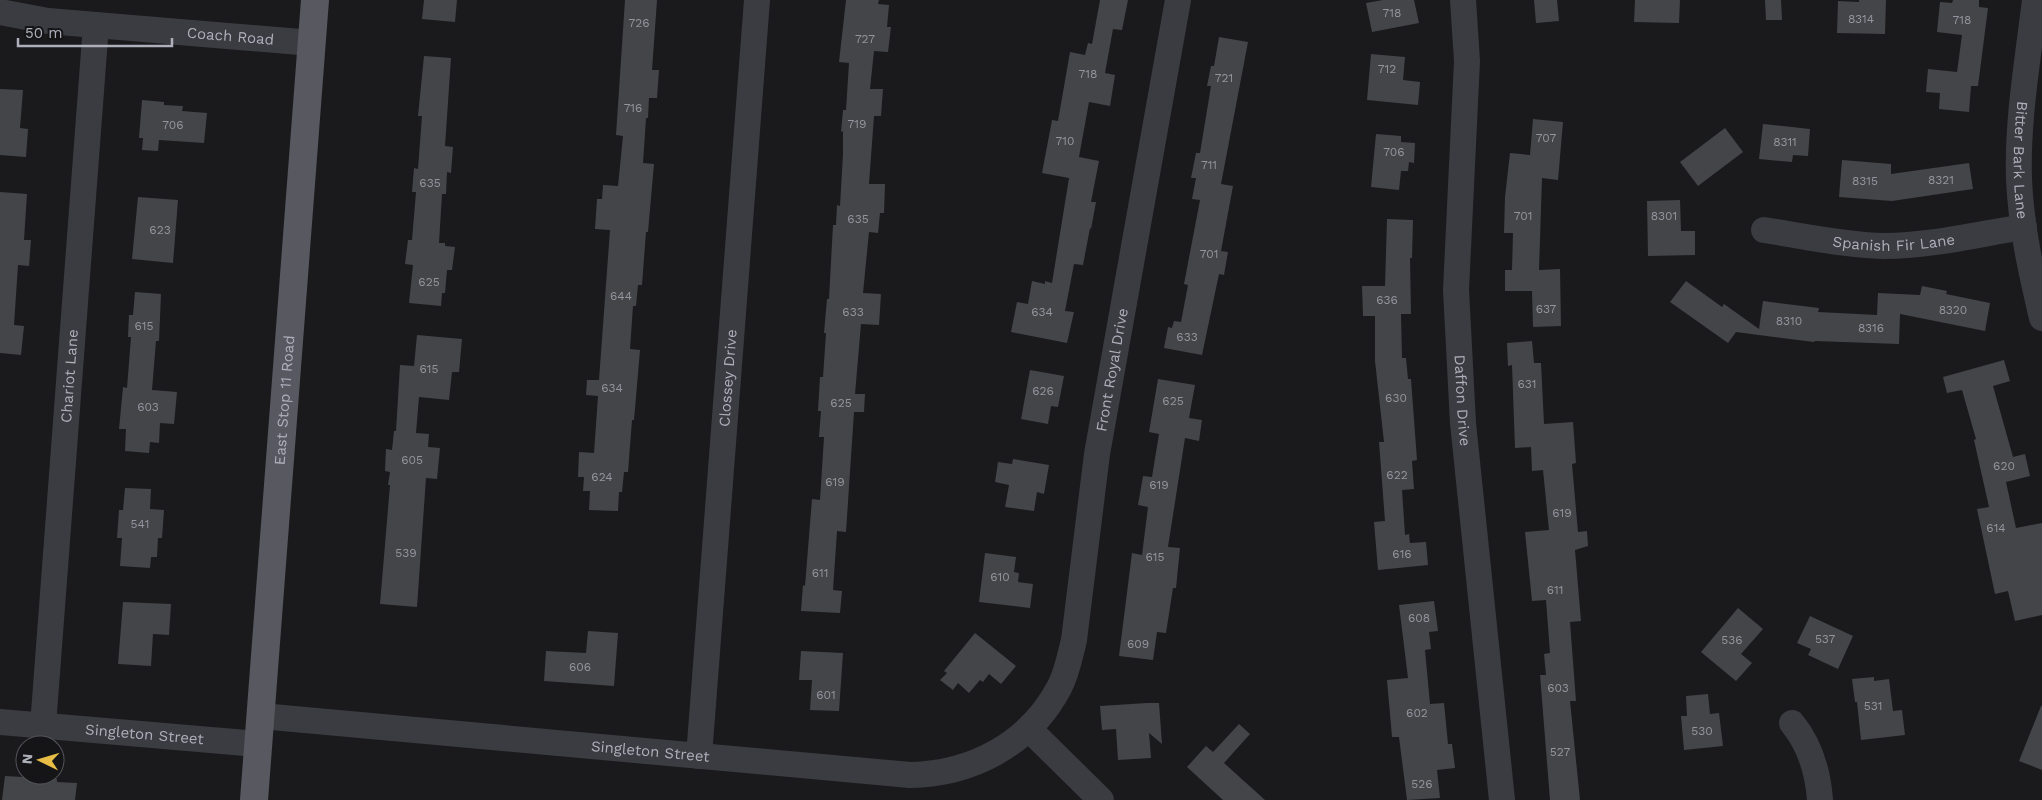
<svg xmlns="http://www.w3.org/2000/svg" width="2042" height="800" font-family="'Work Sans',sans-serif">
<rect width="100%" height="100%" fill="#1a1a1c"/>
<path fill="#444549" d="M 424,0 L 457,0 L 455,22 L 422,19 Z
M 625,0 L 657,0 L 652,70 L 659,70 L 657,98 L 649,98 L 648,118 L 646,118 L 643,163 L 654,164 L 648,232 L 646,232 L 642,285 L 638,285 L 636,306 L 633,306 L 630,349 L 640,350 L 634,420 L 632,420 L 628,472 L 624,472 L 622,492 L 619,492 L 618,511 L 589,510 L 590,491 L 583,491 L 584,477 L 578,477 L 579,452 L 594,453 L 598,396 L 586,395 L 587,380 L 599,380 L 610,230 L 595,229 L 597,199 L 602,199 L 603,185 L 618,186 L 623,136 L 616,135 Z
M 846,0 L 879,0 L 878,4 L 889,5 L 887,27 L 891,27 L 888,52 L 874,51 L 870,89 L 883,89 L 881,116 L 874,116 L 869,184 L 885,184 L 884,213 L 880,213 L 878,233 L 869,232 L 863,293 L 881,294 L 879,325 L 861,324 L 855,394 L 865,394 L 864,412 L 854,412 L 846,532 L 837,531 L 833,590 L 842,591 L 840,613 L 801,611 L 803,585 L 805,586 L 812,499 L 820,500 L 824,437 L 819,437 L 821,411 L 818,411 L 820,377 L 823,377 L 826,333 L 824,333 L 827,299 L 829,299 L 833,225 L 836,225 L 837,205 L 840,206 L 843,154 L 843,131 L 841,132 L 843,110 L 846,110 L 849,63 L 839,62 Z
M 1100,0 L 1128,0 L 1122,30 L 1113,29 L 1105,73 L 1115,75 L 1110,106 L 1089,102 L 1079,157 L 1099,161 L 1091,202 L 1096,202 L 1091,229 L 1090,228 L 1083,265 L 1074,264 L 1065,311 L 1074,312 L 1067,343 L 1011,332 L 1017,302 L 1028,304 L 1032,281 L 1045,284 L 1045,281 L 1052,283 L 1069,178 L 1042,173 L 1052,120 L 1058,121 L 1070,52 L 1085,55 L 1088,43 L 1092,44 Z
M 1383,0 L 1414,0 L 1419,23 L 1372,32 L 1366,3 Z
M 1534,0 L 1557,0 L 1559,21 L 1536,23 Z
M 1635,0 L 1680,0 L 1679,23 L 1634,22 Z
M 1765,0 L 1781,0 L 1782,20 L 1766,20 Z
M 1859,0 L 1886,0 L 1885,34 L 1837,33 L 1838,1 L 1859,2 Z
M 1953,0 L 1979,0 L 1979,7 L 1988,8 L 1978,86 L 1971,86 L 1969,112 L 1939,109 L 1940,93 L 1926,92 L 1928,69 L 1957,72 L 1962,35 L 1937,32 L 1940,2 L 1952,3 Z
M 1219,37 L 1248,42 L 1221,184 L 1233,186 L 1221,251 L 1228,252 L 1224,275 L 1219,274 L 1202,355 L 1164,348 L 1168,327 L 1172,328 L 1174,321 L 1181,322 L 1188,285 L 1184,284 L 1200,200 L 1192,199 L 1196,178 L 1191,178 L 1196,153 L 1200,153 L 1211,86 L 1207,86 L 1211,66 L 1214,66 Z
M 1371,54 L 1405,57 L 1403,80 L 1420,82 L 1418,105 L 1367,100 Z
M 424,56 L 451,58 L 445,146 L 453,147 L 451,173 L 447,172 L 446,194 L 442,194 L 439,243 L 445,243 L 445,246 L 455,247 L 452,270 L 447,270 L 445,293 L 442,293 L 441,306 L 409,303 L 413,265 L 405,264 L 408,240 L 412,240 L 416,192 L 412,192 L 414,168 L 418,169 L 422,116 L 418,116 Z
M 0,89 L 23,90 L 20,128 L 28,129 L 26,157 L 0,155 Z
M 142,100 L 164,102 L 164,105 L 183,106 L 182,111 L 207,113 L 204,143 L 159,140 L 158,151 L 142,150 L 143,138 L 139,138 Z
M 1533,119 L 1563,122 L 1558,180 L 1542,178 L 1539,270 L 1560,269 L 1561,326 L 1533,327 L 1532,291 L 1505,291 L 1505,270 L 1512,270 L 1513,233 L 1504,233 L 1505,197 L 1510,153 L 1530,155 Z
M 1763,124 L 1810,129 L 1808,156 L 1793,155 L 1792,162 L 1759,159 Z
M 1725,128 L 1743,152 L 1698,186 L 1680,162 Z
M 1376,134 L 1401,136 L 1401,142 L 1415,143 L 1414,163 L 1409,162 L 1408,171 L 1401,171 L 1399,190 L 1371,187 Z
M 1842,160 L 1891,164 L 1891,174 L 1969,163 L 1973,189 L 1892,201 L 1839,197 Z
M 0,192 L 27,194 L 24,240 L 31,240 L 29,266 L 18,265 L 14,325 L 24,326 L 21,355 L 0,353 Z
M 138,197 L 178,200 L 173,263 L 132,259 Z
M 1680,200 L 1681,231 L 1695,231 L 1695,255 L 1648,256 L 1647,201 Z
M 1387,219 L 1413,220 L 1412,258 L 1410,258 L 1411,314 L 1401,314 L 1402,358 L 1406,358 L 1408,379 L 1411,379 L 1417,460 L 1412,461 L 1414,489 L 1402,490 L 1405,535 L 1409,534 L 1410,543 L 1426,542 L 1428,565 L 1378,570 L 1374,522 L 1385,521 L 1379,442 L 1384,442 L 1375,361 L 1375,316 L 1363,316 L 1362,286 L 1385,286 Z
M 1686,281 L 1722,307 L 1724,304 L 1759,329 L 1763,301 L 1819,308 L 1818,312 L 1877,315 L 1878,293 L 1920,295 L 1922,286 L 1947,291 L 1946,294 L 1990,303 L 1985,331 L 1900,314 L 1899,344 L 1815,341 L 1814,342 L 1736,332 L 1728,343 L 1670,302 Z
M 135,292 L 161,294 L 159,341 L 156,341 L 152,390 L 177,392 L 174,424 L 160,423 L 159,443 L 150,442 L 149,453 L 125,451 L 126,429 L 119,429 L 123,387 L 127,388 L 131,337 L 128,337 L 129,315 L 133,315 Z
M 417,335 L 462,339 L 459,372 L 452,372 L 449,400 L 419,397 L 416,433 L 429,434 L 428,447 L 440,448 L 437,479 L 426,478 L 417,607 L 380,604 L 390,485 L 388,485 L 390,472 L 385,471 L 386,449 L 392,450 L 394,431 L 396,431 L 400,365 L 414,366 Z
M 1532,341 L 1534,363 L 1541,363 L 1544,424 L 1573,422 L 1576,463 L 1572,464 L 1578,532 L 1587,531 L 1588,546 L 1575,550 L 1581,621 L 1570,622 L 1576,701 L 1570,701 L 1580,800 L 1550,800 L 1540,675 L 1546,675 L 1544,654 L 1550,653 L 1546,600 L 1532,601 L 1525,532 L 1549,530 L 1543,470 L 1532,471 L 1531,447 L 1515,448 L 1512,365 L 1508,366 L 1507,343 Z
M 2004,360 L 2010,381 L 1993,386 L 2013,457 L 2025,454 L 2030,476 L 2006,482 L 2016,528 L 2042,523 L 2042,615 L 2015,621 L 2008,591 L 1995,594 L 1977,509 L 1989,507 L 1974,440 L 1976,439 L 1962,390 L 1947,393 L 1943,377 Z
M 1030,370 L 1064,376 L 1058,407 L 1051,406 L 1048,424 L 1021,419 Z
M 1158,379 L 1195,385 L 1189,418 L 1202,420 L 1199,441 L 1185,438 L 1168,547 L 1180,548 L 1176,588 L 1173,588 L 1166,633 L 1157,632 L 1153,660 L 1119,656 L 1132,553 L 1142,555 L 1148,507 L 1138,505 L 1143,476 L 1152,477 L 1159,434 L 1149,432 Z
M 1013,459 L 1049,465 L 1044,494 L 1037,492 L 1034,511 L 1005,507 L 1009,485 L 995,482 L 998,462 L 1012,464 Z
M 125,488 L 151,489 L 150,509 L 164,510 L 162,538 L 158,538 L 157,557 L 151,557 L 150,568 L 120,566 L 122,538 L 117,538 L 119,510 L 123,510 Z
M 985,553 L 1016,557 L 1014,572 L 1019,573 L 1018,582 L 1033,584 L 1030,608 L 979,602 Z
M 1434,601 L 1438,631 L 1429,632 L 1431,649 L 1425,650 L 1430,704 L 1444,703 L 1448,744 L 1452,744 L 1455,768 L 1437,770 L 1440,798 L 1407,800 L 1399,737 L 1392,737 L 1387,680 L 1408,678 L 1399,605 Z
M 123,602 L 171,604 L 169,635 L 153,634 L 151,666 L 118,664 Z
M 1738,608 L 1763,629 L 1741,654 L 1752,663 L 1736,681 L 1701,652 Z
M 1810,616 L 1853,636 L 1838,669 L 1808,655 L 1811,649 L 1797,643 Z
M 588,631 L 618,633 L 614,686 L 544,681 L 546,651 L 586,653 Z
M 975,633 L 1016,666 L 1001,684 L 989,674 L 983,682 L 980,680 L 969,693 L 958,683 L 953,690 L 940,680 L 947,673 L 944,671 Z
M 801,651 L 843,653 L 839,711 L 810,710 L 812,680 L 799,680 Z
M 1874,677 L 1874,681 L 1889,679 L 1893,711 L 1902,710 L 1905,735 L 1861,740 L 1857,702 L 1855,702 L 1852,679 Z
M 1708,694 L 1710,714 L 1719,713 L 1723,746 L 1684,750 L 1681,716 L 1687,716 L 1686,696 Z
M 1147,703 L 1159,703 L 1162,744 L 1149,733 L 1151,758 L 1118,760 L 1116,729 L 1102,730 L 1100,706 Z
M 2041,706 L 2042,706 L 2042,770 L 2019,761 Z
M 1239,724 L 1250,734 L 1224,763 L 1265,800 L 1223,800 L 1187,767 L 1206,746 L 1213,752 Z
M 5,776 L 57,779 L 57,782 L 77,783 L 75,800 L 2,800 Z"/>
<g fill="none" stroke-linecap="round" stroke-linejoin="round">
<g stroke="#3b3c41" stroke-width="26">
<path id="s1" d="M 1463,0 L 1467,61 L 1456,290 L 1463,423 L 1502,800"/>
<path id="s2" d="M 2035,0 C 2028,59 2017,120 2019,179 C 2021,227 2031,271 2042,318"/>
<path id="s3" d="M 0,12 L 48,21 L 312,43"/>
<path id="s4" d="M 1764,230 C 1803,236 1844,245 1884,246 C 1931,246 1978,234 2024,227"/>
<path id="s5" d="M 261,716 L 910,775 C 972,774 1029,744 1059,688 C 1067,673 1070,656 1074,640 L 1097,454 L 1178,0"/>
<path id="s6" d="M 0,722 L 258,744"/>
<path d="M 1792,723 C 1810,745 1818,772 1820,800"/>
<path id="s7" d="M 43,726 L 96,25"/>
<path d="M 1029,729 L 1101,800"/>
<path id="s8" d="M 699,756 L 757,0"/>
</g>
<path stroke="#575860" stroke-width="28" id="s9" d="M 254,800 L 315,0"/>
</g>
<g text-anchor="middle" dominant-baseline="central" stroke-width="4" stroke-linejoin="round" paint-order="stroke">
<g font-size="12" fill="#93959e">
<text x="1392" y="13">718</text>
<text x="1861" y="19">8314</text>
<text x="1962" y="20">718</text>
<text x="639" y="23">726</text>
<text x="865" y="39">727</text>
<text x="1387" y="69">712</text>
<text x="1088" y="74">718</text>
<text x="1224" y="78">721</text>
<text x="633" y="108">716</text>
<text x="857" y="124">719</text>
<text x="173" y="125">706</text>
<text x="1546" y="138">707</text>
<text x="1065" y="141">710</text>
<text x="1785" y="142">8311</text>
<text x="1394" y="152">706</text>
<text x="1209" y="165">711</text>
<text x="1941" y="180">8321</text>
<text x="1865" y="181">8315</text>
<text x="430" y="183">635</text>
<text x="1523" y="216">701</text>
<text x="1664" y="216">8301</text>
<text x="858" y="219">635</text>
<text x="160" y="230">623</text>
<text x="1209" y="254">701</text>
<text x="429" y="282">625</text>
<text x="621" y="296">644</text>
<text x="1387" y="300">636</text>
<text x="1546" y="309">637</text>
<text x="1953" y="310">8320</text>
<text x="853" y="312">633</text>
<text x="1042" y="312">634</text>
<text x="1789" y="321">8310</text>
<text x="144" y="326">615</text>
<text x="1871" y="328">8316</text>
<text x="1187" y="337">633</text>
<text x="429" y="369">615</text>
<text x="1527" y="384">631</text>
<text x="612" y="388">634</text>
<text x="1043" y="391">626</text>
<text x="1396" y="398">630</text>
<text x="1173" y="401">625</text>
<text x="841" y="403">625</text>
<text x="148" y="407">603</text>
<text x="412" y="460">605</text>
<text x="2004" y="466">620</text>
<text x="1397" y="475">622</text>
<text x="602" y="477">624</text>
<text x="835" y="482">619</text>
<text x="1159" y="485">619</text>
<text x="1562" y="513">619</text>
<text x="140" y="524">541</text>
<text x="1996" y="528">614</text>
<text x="406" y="553">539</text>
<text x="1402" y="554">616</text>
<text x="1155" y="557">615</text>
<text x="820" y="573">611</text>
<text x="1000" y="577">610</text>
<text x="1555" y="590">611</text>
<text x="1419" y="618">608</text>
<text x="1825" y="639">537</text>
<text x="1732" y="640">536</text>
<text x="1138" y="644">609</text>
<text x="580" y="667">606</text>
<text x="1558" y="688">603</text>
<text x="826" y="695">601</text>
<text x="1873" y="706">531</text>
<text x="1417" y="713">602</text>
<text x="1702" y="731">530</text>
<text x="1560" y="752">527</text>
<text x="1422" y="784">526</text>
</g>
<g font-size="15" fill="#adb0bb" stroke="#151517">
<text stroke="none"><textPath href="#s3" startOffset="232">Coach Road</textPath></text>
<text stroke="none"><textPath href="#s2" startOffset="161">Bitter Bark Lane</textPath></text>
<text stroke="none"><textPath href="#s4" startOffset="131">Spanish Fir Lane</textPath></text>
<text stroke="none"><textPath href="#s5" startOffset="1156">Front Royal Drive</textPath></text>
<text stroke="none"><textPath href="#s7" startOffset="351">Chariot Lane</textPath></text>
<text stroke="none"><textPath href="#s8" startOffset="379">Clossey Drive</textPath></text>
<text stroke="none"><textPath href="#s9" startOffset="401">East Stop 11 Road</textPath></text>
<text stroke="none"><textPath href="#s1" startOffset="401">Daffon Drive</textPath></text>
<text stroke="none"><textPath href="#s6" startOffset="145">Singleton Street</textPath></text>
<text stroke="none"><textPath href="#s5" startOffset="391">Singleton Street</textPath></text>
</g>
</g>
<g transform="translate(40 760) rotate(275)"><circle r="24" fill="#151517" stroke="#525359"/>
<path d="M0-4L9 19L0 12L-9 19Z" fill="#e7bd46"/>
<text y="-8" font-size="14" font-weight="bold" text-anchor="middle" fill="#adb0bb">N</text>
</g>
<path d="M18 38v8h154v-8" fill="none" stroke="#adb0bb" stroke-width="2.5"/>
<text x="25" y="38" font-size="15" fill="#adb0bb" stroke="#151517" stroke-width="4" paint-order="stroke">50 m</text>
</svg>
